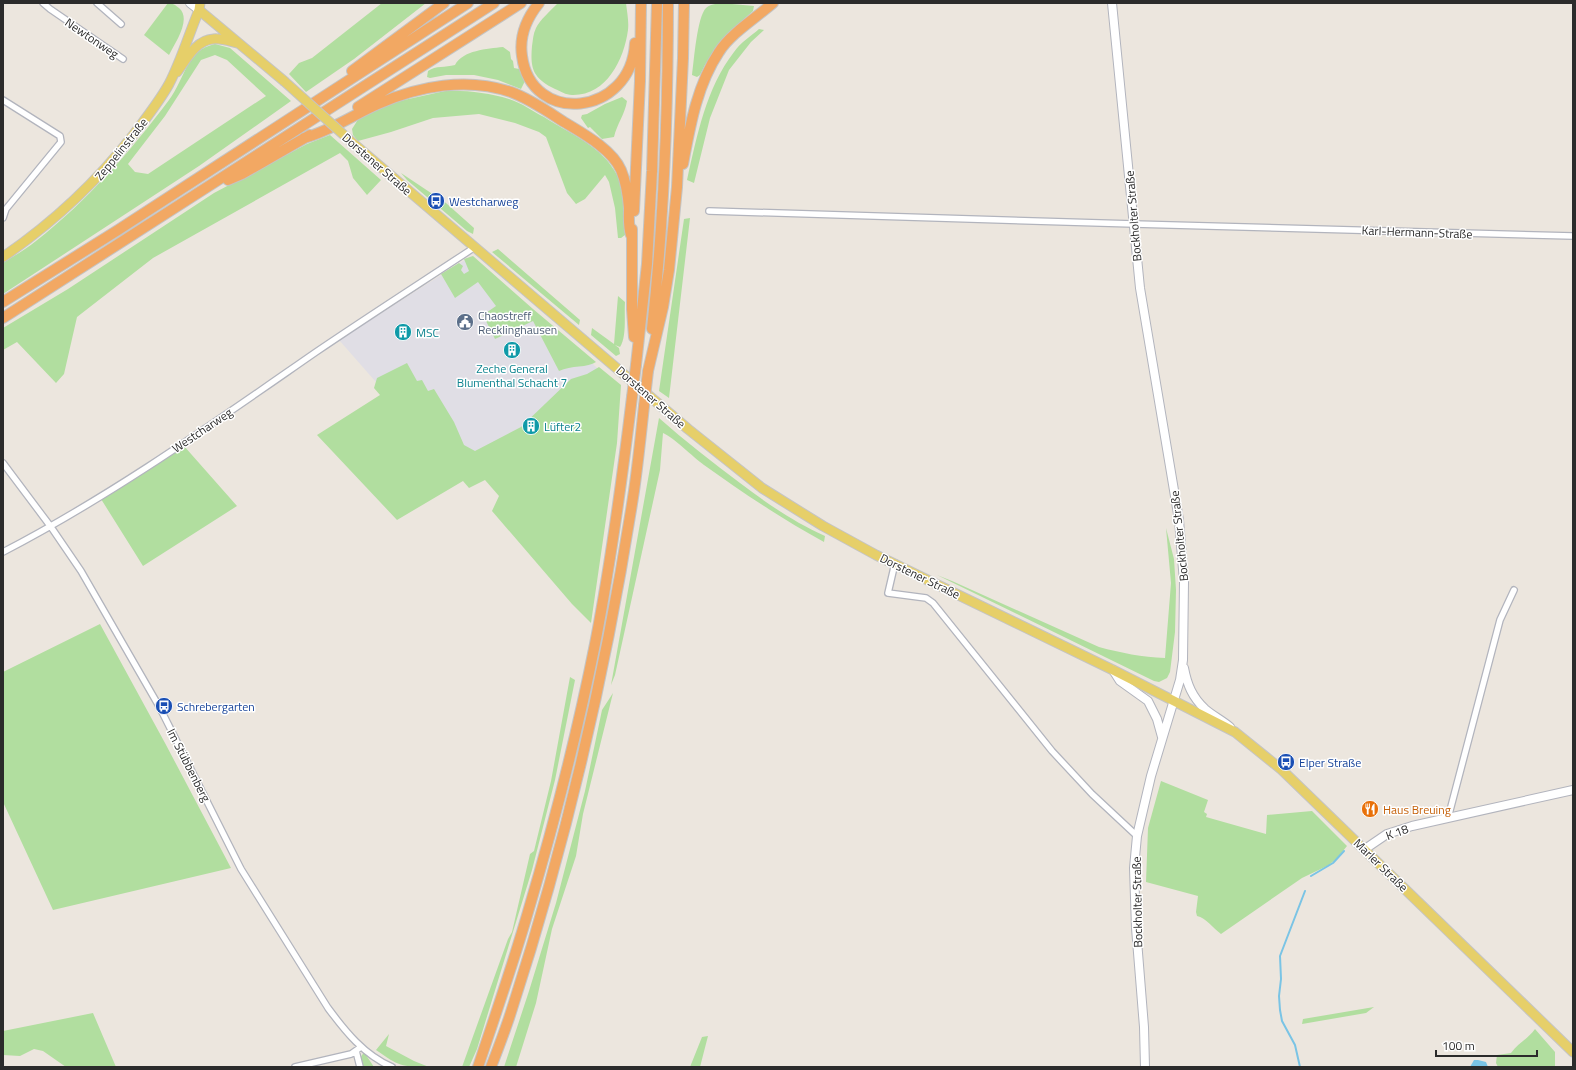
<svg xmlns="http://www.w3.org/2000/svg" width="1576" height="1070" font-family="'Titillium Web',sans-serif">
<rect width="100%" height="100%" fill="#ece6de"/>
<path fill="#e0dee5" d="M 471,256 L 612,381 L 463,481 L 339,340 Z"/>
<path fill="#b1de9f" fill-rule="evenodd" d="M 168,3 C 173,3 175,5 179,8 C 192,19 175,43 169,55 L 144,35 Z
M 382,3 L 426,3 L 354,59 L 306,92 L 289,74 L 299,63 L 312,58 Z
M 558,3 L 626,3 C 627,12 629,21 628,30 C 624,60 606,96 572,95 C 566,95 560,91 555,89 C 533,78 530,69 532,46 C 533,40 533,34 536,28 C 539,21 552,9 558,3 Z
M 721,3 L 754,6 L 753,11 C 732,30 712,48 700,75 L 697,77 L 692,75 C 694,61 697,17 706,8 C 710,4 716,4 721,3 Z
M 759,29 L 764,30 L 751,42 L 729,70 L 710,118 L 694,183 L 687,180 C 697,136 706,88 734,52 C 740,43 751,36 759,29 Z
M 215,44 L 230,48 L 291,101 L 199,166 L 3,294 L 3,263 C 14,256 26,249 36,241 C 87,201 130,152 169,100 C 185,79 186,50 215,44 ZM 215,55 L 227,60 L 266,96 L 148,174 L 135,172 L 128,164 L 165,116 L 201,60 Z
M 503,47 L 510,52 L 511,59 L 513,61 L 514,68 L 519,69 L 525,81 L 521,89 L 498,80 L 474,75 L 446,75 L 430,78 L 427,77 L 428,71 C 436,65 445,68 455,65 C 463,50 487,49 503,47 Z
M 445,91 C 466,90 489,93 509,99 C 522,103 532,111 544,117 C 569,133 603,147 617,175 C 626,192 628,216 625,235 L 621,238 L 618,238 L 615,208 L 609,182 L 605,175 L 585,199 L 576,204 L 567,193 L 546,137 L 539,132 L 515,123 L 479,114 L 433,118 L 391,132 L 358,141 L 353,135 L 352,129 L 359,118 L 387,105 L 404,100 Z
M 622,97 L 627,101 C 625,114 617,124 614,137 L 602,139 L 590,127 L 588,128 L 581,118 L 582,115 L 587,114 L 605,104 Z
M 330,135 L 381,180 L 367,195 L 353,178 L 348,161 L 340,153 L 153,258 L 77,317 L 64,374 L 56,383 L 17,342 L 3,350 L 3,328 L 68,289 L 214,193 L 307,144 Z
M 401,173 L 446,203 L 474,228 L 473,234 L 467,231 L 407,180 Z
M 690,218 L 669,398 L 659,391 L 684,219 Z
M 498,249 L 580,320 L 579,325 L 492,252 Z
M 473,256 L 533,309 L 596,362 C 588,368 571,365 559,371 L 533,321 L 495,339 L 483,315 L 496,306 L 478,282 L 455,298 L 441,274 L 459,263 L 463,266 L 461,270 L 464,274 L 469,271 L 464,259 Z
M 618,296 L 625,302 C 624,315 627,336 620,347 L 615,345 L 619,348 L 620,354 L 616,356 L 591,335 L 592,328 L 614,344 Z
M 407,363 L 417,381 L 422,380 L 428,391 L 434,389 L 454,422 L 464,445 L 475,451 L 521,427 L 571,379 L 587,374 L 599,367 L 621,385 L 617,443 L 591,623 L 572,604 L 492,511 L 499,496 L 485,480 L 469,488 L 463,481 L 397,520 L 317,435 L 380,395 L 374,388 L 377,378 Z
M 659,418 C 685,441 712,462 740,483 C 768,504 792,521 825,536 L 824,542 C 782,519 743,493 704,465 C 693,457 673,437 663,433 L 660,470 L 615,675 L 611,685 Z
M 184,446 L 237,506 L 143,566 L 101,499 Z
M 1166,528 L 1174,559 L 1176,590 L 1175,632 L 1170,672 L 1167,678 L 1159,682 L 1154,681 L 937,575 L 952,581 L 1099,647 C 1121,653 1142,657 1165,658 L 1171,583 Z
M 100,624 L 165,743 L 231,868 L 53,910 L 3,802 L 3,672 Z
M 570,677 L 575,680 L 555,780 L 532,870 L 477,1049 L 469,1067 L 462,1067 L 508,939 L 512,932 L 530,854 L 534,851 L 551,781 Z
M 613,693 L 583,814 L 576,856 L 552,929 L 536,1003 L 516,1067 L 504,1067 L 529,991 L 556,903 L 585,791 L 602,710 Z
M 1161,781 L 1208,800 L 1204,812 L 1207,814 L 1206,817 L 1266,834 L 1267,815 L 1312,811 L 1347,846 L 1338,857 L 1329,865 L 1302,878 L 1221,934 C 1213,928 1206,918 1197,916 L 1196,912 L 1198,896 L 1146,882 L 1148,828 Z
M 1374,1007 L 1366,1013 L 1302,1024 L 1303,1019 Z
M 93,1013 L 116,1067 L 66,1067 L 43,1051 L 34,1049 L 20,1056 L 3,1055 L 3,1031 Z
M 1535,1029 L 1555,1052 L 1555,1067 L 1498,1067 L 1496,1063 L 1497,1055 L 1511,1053 C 1518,1043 1528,1039 1535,1029 Z
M 389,1034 L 386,1046 L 414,1061 L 429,1067 C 401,1067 399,1066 376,1050 Z
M 708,1036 L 700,1067 L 690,1067 L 702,1037 Z
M 364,1052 L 374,1067 L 363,1067 L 359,1060 Z"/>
<path fill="#7ac4e5" d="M 1474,1060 L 1478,1060 L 1486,1062 L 1488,1067 L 1470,1067 Z"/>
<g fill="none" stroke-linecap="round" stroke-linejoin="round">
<path stroke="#7ac4e5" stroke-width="2" d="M 1311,876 L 1333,863 L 1344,851
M 1300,1067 L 1295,1045 L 1282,1021 L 1280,1010 L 1279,996 L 1281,979 L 1280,956 L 1305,891"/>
<defs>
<path id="street" d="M 43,3 L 50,9 L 123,59
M 97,3 L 121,24
M 3,100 L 60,136 L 61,142 L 6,209 L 3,218
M 709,211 L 1134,224 L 1573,236
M 3,463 L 51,527 L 81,571 L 160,708 L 241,869 L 328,1008 C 345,1031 364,1055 392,1067
M 3,552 C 113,495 215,422 316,352 C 369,316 422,282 475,247
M 895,563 L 888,593 L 926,598 L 933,603 L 1052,751 L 1092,794 L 1137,836
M 1448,818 L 1500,620 L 1514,590
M 356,1051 L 360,1067
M 295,1067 L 351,1054 L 361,1047"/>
<path id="secondary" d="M 190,3 L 199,10
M 1112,3 L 1140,288 L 1179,520 L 1184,582 L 1183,660 L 1180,680 L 1151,776 L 1137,836 L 1134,868 L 1136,928 L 1144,1027 L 1145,1067
M 1184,668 C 1187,684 1192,697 1205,709 C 1213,716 1222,720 1230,727
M 1113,670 L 1120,681 L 1148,701 L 1157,719 L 1162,737
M 1365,849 L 1387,834 L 1412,826 L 1573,790"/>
<path id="primary" d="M 199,10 L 284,81
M 177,72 C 186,60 196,40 213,39 C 221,38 229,41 237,43
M 355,145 L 688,429 L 762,488 L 823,526 L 876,555 L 1113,670 L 1235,732 L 1282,770 L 1573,1052
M 3,257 C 54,222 96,183 134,134 C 146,118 159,102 169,84 C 181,61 189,34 199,10 L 200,3"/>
<path id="highway" d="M 539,3 C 526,19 519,36 522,56 C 531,126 631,117 635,43
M 352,71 L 444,3
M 358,107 L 521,3
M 304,138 C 330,131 353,115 378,104 C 419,86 467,77 511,92 C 530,99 547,111 564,122 C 582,133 612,149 621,170 C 626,182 628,195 629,208 C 629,218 628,225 631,235
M 683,164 C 690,126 697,85 719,52 C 730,34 757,17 773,3
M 228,180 L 242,174 L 310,135
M 634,211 L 640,81 L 641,3
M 632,229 L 632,309 L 634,337
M 3,302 L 118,230 L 468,3
M 3,318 L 494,3
M 652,329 C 664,221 668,112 668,3
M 636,365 L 647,264 L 652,171 L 657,3
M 648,371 L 663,307 L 669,270 L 677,187 L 683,58 L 684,3
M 478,1067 C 495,1016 513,964 528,912 C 554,824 577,734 595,644 C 611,562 622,480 632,397
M 491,1067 C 498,1049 505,1031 511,1012 C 566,843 607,667 634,491 C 638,463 641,434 644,406"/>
</defs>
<use href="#street" stroke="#b2b4bd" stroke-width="8"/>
<use href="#secondary" stroke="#b2b4bd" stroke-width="10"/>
<use href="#primary" stroke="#c4c4c4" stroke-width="11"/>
<use href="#highway" stroke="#c4c4c4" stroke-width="12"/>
<use href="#street" stroke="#fff" stroke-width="5.5"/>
<use href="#secondary" stroke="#fff" stroke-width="8"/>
<use href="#primary" stroke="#e6cf69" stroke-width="9"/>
<use href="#highway" stroke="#f2a863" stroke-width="10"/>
<defs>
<path id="primary-bridge" d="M 284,81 L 355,145"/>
<path id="highway-bridge" d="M 632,397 L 636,365
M 644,406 L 648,371"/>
</defs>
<use href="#primary-bridge" stroke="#c4c4c4" stroke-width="11" stroke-linecap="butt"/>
<use href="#highway-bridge" stroke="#c4c4c4" stroke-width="12" stroke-linecap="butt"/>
<use href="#primary-bridge" stroke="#e6cf69" stroke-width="9"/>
<use href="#highway-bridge" stroke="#f2a863" stroke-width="10"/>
</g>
<defs>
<symbol id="bus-disc" viewBox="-11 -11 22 22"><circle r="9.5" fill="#1a4fb4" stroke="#fff"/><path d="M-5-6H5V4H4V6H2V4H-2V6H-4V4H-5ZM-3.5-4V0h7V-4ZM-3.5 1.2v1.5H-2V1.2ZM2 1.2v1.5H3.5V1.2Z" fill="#fff"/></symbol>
<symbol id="civic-disc" viewBox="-11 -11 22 22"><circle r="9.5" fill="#5c6f8a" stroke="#fff"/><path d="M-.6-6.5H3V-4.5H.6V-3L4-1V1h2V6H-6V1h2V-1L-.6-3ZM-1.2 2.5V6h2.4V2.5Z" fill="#fff"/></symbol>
<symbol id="building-disc" viewBox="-11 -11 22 22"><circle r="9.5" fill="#0f9aa8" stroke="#fff"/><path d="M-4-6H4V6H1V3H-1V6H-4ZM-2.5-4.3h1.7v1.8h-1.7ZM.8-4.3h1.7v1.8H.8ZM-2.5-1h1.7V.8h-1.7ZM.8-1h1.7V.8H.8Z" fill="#fff"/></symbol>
<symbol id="restaurant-disc" viewBox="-11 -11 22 22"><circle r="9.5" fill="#e8710a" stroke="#fff"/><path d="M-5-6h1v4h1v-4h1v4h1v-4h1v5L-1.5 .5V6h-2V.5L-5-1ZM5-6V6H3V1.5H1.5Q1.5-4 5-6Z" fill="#fff"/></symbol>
</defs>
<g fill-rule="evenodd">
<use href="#bus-disc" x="426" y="191" width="20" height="20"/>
<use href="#civic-disc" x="455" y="312" width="20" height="20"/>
<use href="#building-disc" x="393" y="322" width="20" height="20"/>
<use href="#building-disc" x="502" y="340" width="20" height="20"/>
<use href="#building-disc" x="521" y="416" width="20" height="20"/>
<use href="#bus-disc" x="154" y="696" width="20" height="20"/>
<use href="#bus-disc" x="1276" y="752" width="20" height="20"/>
<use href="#restaurant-disc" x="1360" y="799" width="20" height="20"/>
</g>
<g text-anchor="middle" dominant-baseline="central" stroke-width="3" stroke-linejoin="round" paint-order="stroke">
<g font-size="12" fill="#2b2b2b" stroke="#fff">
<text transform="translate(92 38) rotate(34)">Newtonweg</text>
<text transform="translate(121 149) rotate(-51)">Zeppelinstraße</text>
<text transform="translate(377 164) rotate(41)">Dorstener Straße</text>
<text transform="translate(1133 216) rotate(-95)">Bockholter Straße</text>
<text transform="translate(1417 232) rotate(2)">Karl-Hermann-Straße</text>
<text transform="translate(651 397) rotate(41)">Dorstener Straße</text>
<text transform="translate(202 430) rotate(-34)">Westcharweg</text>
<text transform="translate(1179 536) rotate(-96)">Bockholter Straße</text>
<text transform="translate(920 576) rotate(26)">Dorstener Straße</text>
<text transform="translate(189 765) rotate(63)">Im Stübbenberg</text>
<text transform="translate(1397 832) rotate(-20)">K 18</text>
<text transform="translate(1381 865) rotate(44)">Marler Straße</text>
<text transform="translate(1137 902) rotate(-91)">Bockholter Straße</text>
</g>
<g font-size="12" fill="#164399" stroke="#fff" text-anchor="start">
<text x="449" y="201">Westcharweg</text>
<text x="177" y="706">Schrebergarten</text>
<text x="1299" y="762">Elper Straße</text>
</g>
<g font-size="12" fill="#4e5e75" stroke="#fff" text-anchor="start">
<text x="478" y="315">Chaostreff<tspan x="478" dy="14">Recklinghausen</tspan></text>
</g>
<g font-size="12" fill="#0d838f" stroke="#fff" text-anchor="start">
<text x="416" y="332">MSC</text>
<text x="512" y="368" text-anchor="middle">Zeche General<tspan x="512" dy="14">Blumenthal Schacht 7</tspan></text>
<text x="544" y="426">Lüfter2</text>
</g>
<g font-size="12" fill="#c56008" stroke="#fff" text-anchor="start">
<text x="1383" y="809">Haus Breuing</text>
</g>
</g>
<rect width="1576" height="1070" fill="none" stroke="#2b2b2b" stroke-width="8"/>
<path d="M1436 1050v6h101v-6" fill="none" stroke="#2b2b2b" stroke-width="2"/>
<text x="1442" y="1050" font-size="12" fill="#2b2b2b" stroke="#ffffff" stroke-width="3" paint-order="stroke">100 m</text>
</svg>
